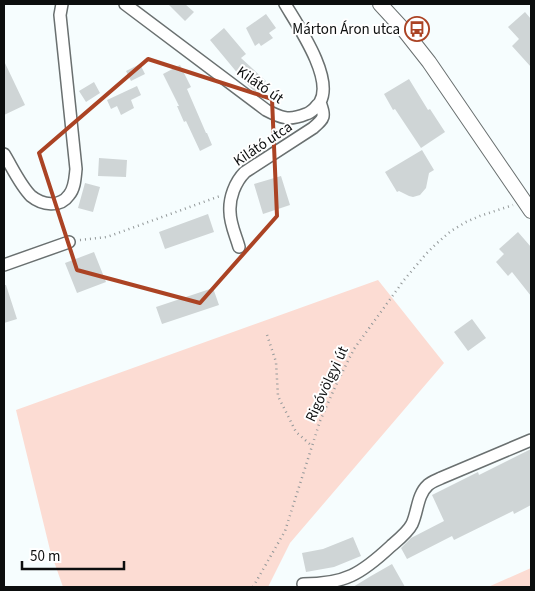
<svg xmlns="http://www.w3.org/2000/svg" width="535" height="591" font-family="'Source Sans 3',sans-serif">
<rect width="100%" height="100%" fill="#f6fdfe"/>
<path fill="#fcdcd3" d="M 378,280 L 444,363 L 290,543 L 268,587 L 63,587 L 50,550 L 16,410 Z
M 531,568 L 531,587 L 488,587 Z"/>
<path fill="#cfd5d6" d="M 168,4 L 185,4 L 194,12 L 185,21 Z
M 525,12 L 531,19 L 531,67 L 512,46 L 519,39 L 508,27 Z
M 266,14 L 276,28 L 269,33 L 273,38 L 261,46 L 259,43 L 255,46 L 246,28 Z
M 224,28 L 246,54 L 241,58 L 266,81 L 255,92 L 244,81 L 210,40 Z
M 4,61 L 25,105 L 4,115 Z
M 140,64 L 145,74 L 131,81 L 126,71 Z
M 180,65 L 191,87 L 187,89 L 206,133 L 207,133 L 212,145 L 200,151 L 186,121 L 184,122 L 177,106 L 179,106 L 163,74 Z
M 409,79 L 428,110 L 430,109 L 445,132 L 421,148 L 395,109 L 393,110 L 384,94 Z
M 94,82 L 100,93 L 86,102 L 79,91 Z
M 137,86 L 141,95 L 131,100 L 134,108 L 121,115 L 117,106 L 111,109 L 107,100 Z
M 422,150 L 434,170 L 429,173 L 426,188 L 420,195 L 413,197 L 409,196 L 399,191 L 397,192 L 385,172 Z
M 99,158 L 127,160 L 126,177 L 98,176 Z
M 281,176 L 290,205 L 263,214 L 254,184 Z
M 85,183 L 100,187 L 93,212 L 78,208 Z
M 208,214 L 214,232 L 165,249 L 159,232 Z
M 518,232 L 531,247 L 531,296 L 512,272 L 508,276 L 496,262 L 504,254 L 499,249 Z
M 94,252 L 106,282 L 77,293 L 65,263 Z
M 4,285 L 6,285 L 17,319 L 4,323 Z
M 213,288 L 219,305 L 162,324 L 156,307 Z
M 472,319 L 486,338 L 468,351 L 454,332 Z
M 531,449 L 531,505 L 514,514 L 513,511 L 454,540 L 452,536 L 407,559 L 401,548 L 411,538 L 444,521 L 432,495 L 478,472 L 479,475 Z
M 353,537 L 361,556 L 334,567 L 306,572 L 302,553 L 323,549 Z
M 392,564 L 405,587 L 353,587 L 371,576 Z"/>
<g fill="none" stroke-linecap="round" stroke-linejoin="round">
<defs>
<path id="minor" d="M 125,4 L 266,110 C 281,118 289,121 306,114 C 310,113 312,111 315,108 C 316,106 319,104 320,102 C 334,78 298,26 285,4
M 4,154 C 12,167 20,185 31,196 C 42,205 60,208 69,195 C 75,188 75,178 76,169 L 60,15 L 62,4
M 239,247 C 236,236 230,224 230,212 C 229,198 235,182 245,172 L 313,128 C 325,118 325,117 320,102
M 4,265 L 69,242
M 303,584 C 345,584 361,574 391,546 C 398,540 408,532 412,524 C 418,511 417,495 428,485 C 431,482 437,480 441,478 L 531,440"/>
<path id="tertiary" d="M 380,4 L 403,29 L 429,62 L 531,211"/>
</defs>
<use href="#minor" stroke="#6a7070" stroke-width="14"/>
<use href="#tertiary" stroke="#6a7070" stroke-width="16"/>
<path stroke="#939899" stroke-width="2.5" stroke-dasharray="1 4" stroke-linecap="butt" d="M 80,240 L 107,237 L 220,196
M 267,335 L 276,362 L 278,396 L 296,432 L 312,446
M 253,587 L 285,531 L 320,421 L 336,385 L 354,349 L 404,280 L 426,254 L 436,244 L 451,231 L 466,222 L 480,216 L 513,205"/>
<use href="#minor" stroke="#fff" stroke-width="11"/>
<use href="#tertiary" stroke="#fff" stroke-width="14"/>
</g>
<path fill="none" stroke="#ab4324" stroke-width="4" stroke-linejoin="round" d="M 148,59 L 272,99 L 277,216 L 200,303 L 77,270 L 39,153 Z"/>
<defs>
<symbol id="bus-ring" viewBox="-11 -11 22 22"><circle r="9.5" fill="#fff" stroke="#ab4324" stroke-width="1.5"/><path d="M-5-6H5V4H4V6H2V4H-2V6H-4V4H-5ZM-3.5-4V0h7V-4ZM-3.5 1.2v1.5H-2V1.2ZM2 1.2v1.5H3.5V1.2Z" fill="#ab4324"/></symbol>
</defs>
<g fill-rule="evenodd">
<use href="#bus-ring" x="403" y="15" width="28" height="28"/>
</g>
<g text-anchor="middle" dominant-baseline="central" stroke-width="4" stroke-linejoin="round" paint-order="stroke">
<g font-size="15" fill="#0c0e0e" stroke="#fff" text-anchor="end">
<text x="400" y="29">Márton Áron utca</text>
</g>
<g font-size="15" fill="#0c0e0e" stroke="#fff">
<text transform="translate(260 85) rotate(35)">Kilátó út</text>
<text transform="translate(263 144) rotate(-34)">Kilátó utca</text>
<text transform="translate(327 384) rotate(-65)">Rigóvölgyi út</text>
</g>
</g>
<rect width="535" height="591" fill="none" stroke="#0c0e0e" stroke-width="10"/>
<path d="M22 561v8h102v-8" fill="none" stroke="#0c0e0e" stroke-width="2.5"/>
<text x="30" y="561" font-size="15" fill="#0c0e0e" stroke="#ffffff" stroke-width="4" paint-order="stroke">50 m</text>
</svg>
